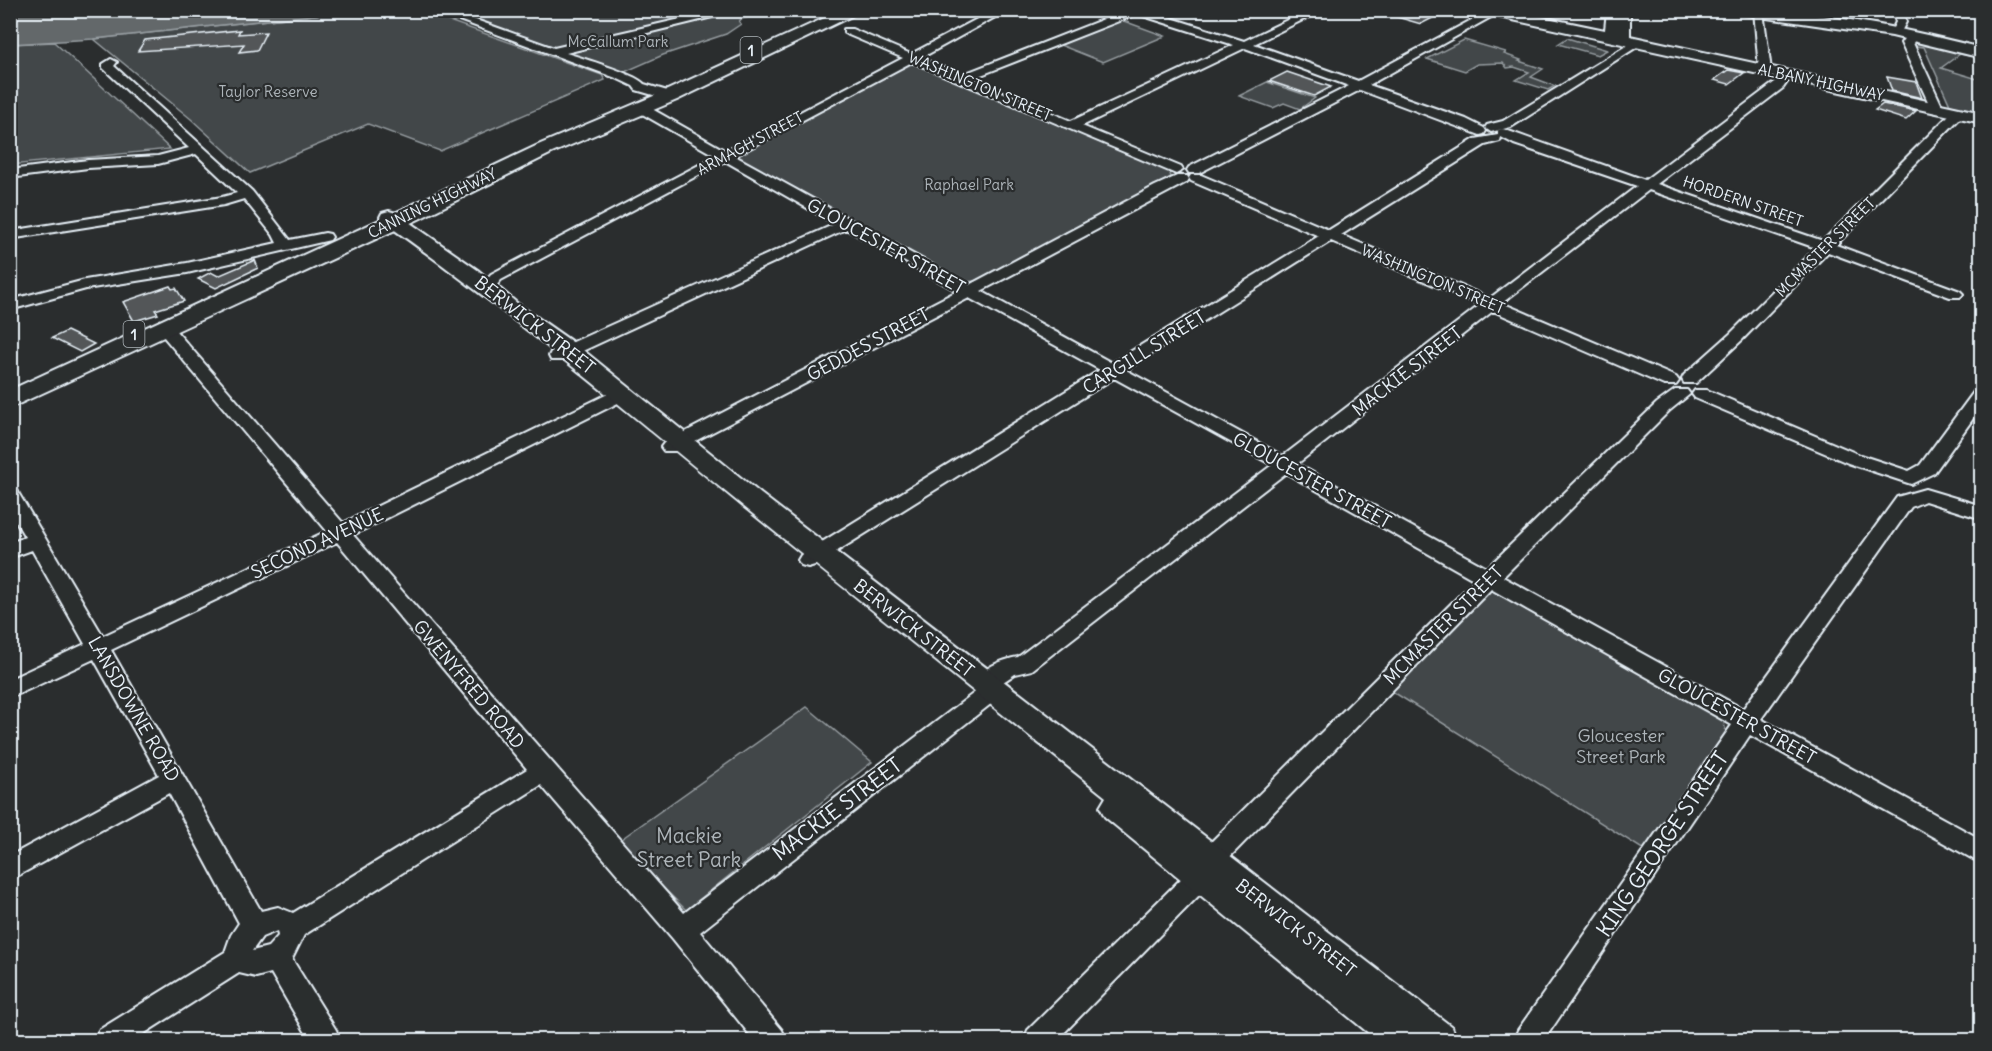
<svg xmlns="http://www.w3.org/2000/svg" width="1992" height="1051" font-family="Delius,sans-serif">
<rect width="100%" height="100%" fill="#2a2d2e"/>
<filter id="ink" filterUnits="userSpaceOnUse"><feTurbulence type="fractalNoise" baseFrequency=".0167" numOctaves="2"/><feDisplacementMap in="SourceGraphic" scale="12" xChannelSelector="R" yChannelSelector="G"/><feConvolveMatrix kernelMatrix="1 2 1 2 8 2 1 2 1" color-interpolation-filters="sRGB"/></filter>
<g filter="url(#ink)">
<path fill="#424648" stroke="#959ca0" stroke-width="1.5" d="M 351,11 L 421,11 L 602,75 L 605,80 L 440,151 L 368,124 L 250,173 L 191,119 L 94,39 Z
M 450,11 L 774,11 L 741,19 L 739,22 L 741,24 L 726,34 L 663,55 L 620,74 Z
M 1121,20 L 1165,36 L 1103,62 L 1060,45 Z
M 1567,38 L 1607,50 L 1598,55 L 1558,44 Z
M 1464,40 L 1506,52 L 1504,54 L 1521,60 L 1519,61 L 1543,69 L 1531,77 L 1555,86 L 1548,90 L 1516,80 L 1529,72 L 1514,67 L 1507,68 L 1503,63 L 1477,64 L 1465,71 L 1427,59 Z
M 1915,41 L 1981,56 L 1981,58 L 1960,54 L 1941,68 L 1981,80 L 1981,113 L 1950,105 L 1924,47 L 1914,46 Z
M 54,42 L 170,149 L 11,165 L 11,44 Z
M 909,63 L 917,64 L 1169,171 L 1171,177 L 1087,225 L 1066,232 L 1051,244 L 976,281 L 964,282 L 737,158 L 738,154 Z
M 1267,82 L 1315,98 L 1300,109 L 1284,103 L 1273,108 L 1239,96 Z
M 1489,591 L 1498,591 L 1723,718 L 1726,732 L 1644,850 L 1387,688 L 1481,593 Z
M 807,707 L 872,762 L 686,910 L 617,842 Z"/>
<path fill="#63686b" stroke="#989fa3" stroke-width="1.5" d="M 11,10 L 351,10 L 351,11 L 94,39 L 11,44 Z"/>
<path fill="#535759" stroke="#e8f1f8" stroke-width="1.5" d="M 1384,10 L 1448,10 L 1421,24 L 1383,13 Z
M 240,30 L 238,34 L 266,32 L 257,50 L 239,52 L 244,44 L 138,51 L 145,40 Z
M 1728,70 L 1744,73 L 1729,84 L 1714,80 Z
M 1287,72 L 1331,87 L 1314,96 L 1269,81 Z
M 1887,77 L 1916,82 L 1922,98 L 1892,91 Z
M 1883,104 L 1916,111 L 1906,120 L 1875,110 Z
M 255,260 L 258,268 L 216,288 L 198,279 L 211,272 L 218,276 Z
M 170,286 L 172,289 L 176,288 L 184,301 L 155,310 L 158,314 L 134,321 L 123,302 Z
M 67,331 L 94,344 L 80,352 L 52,338 Z"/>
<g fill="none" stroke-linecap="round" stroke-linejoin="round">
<defs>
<path id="minor" d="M 432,10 L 448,10 L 554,48 L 720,10 L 741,10 L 566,53 C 582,58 636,74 644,84 L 674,93 L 674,99 L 670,100 L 636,90 L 633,86 L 616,78 Z
M 994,10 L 1008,10 L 921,58 L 961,75 L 1127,10 L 1146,10 L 1244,41 L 1308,10 L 1323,10 L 1254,44 L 1358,81 L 1490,10 L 1500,12 L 1369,85 L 1466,119 L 1484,128 L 1486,131 L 1484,134 L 1480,135 L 1360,90 L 1199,173 L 1189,173 L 1187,170 L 1189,167 L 1349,86 L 1245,48 L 1082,126 L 1181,167 L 1183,170 L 1176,174 L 912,62 L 735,156 L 969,285 L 1155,186 L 1177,176 L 1187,176 L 1189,179 L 1187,182 L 981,291 L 1112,363 L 1319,236 L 1191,181 L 1189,178 L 1191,175 L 1201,175 L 1329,230 L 1475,139 L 1498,135 L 1498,130 L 1503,129 L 1645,180 L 1775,82 L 1782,73 L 1786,71 L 1792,75 L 1783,88 L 1657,184 L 1823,241 L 1954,110 L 1962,110 L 1964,113 L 1962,116 L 1836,245 L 1960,291 L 1963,294 L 1960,297 L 1950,297 L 1828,252 L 1742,340 L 1696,383 L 1684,383 L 1682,379 L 1684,375 L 1730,334 L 1816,248 L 1649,190 L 1502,303 L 1676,377 L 1679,381 L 1676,385 L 1664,385 L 1493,311 L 1297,464 L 1487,568 L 1657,403 L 1675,390 L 1687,390 L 1690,394 L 1669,411 L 1503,577 L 1743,709 L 1897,497 L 1925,489 L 1982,506 L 1982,519 L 1925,501 L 1911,507 L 1761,719 L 1982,840 L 1982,864 L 1750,735 L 1544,1040 L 1514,1040 L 1518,1030 L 1732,725 L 1491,589 L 1219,868 L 1210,871 L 1213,877 L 1209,885 L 1057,1040 L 1024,1040 L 1028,1030 L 1191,869 L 1200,866 L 1197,860 L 1201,852 L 1475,580 L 1286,473 L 1032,670 L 1015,674 L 1000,684 L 1004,690 L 1001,696 L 700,932 L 782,1030 L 786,1040 L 754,1040 L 673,939 L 541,785 L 304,935 L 292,959 L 336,1030 L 340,1040 L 310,1040 L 271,973 L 256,977 L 239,973 L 134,1040 L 95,1040 L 99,1030 L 225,952 L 231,935 L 239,923 L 169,793 L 10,880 L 10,856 L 159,775 L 94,659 L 10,698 L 10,679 L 85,644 L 32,550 L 10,558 L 10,543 L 25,537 L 10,512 L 10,488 L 17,490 L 19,494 L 103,636 L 327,531 L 158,330 L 156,327 L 158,324 L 170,324 L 343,523 L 616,390 L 628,390 L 631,394 L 628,398 L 353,535 L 684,913 L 978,690 L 973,683 C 981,668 1002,660 1018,657 L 1272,465 L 1114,378 L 815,565 L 808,567 L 801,565 L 798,560 L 801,555 L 1100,370 L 969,298 L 676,451 L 664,451 L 661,447 L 664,443 L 957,291 L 846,229 L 563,360 L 551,360 L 549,356 L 551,352 L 835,224 L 725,161 L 501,280 L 492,291 L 482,291 L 479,288 L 491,274 L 716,156 L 637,111 L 635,108 L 637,105 L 645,105 L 726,151 L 903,58 L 844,33 L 844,29 L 852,29 L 911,54 ZM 1137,14 L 1234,45 L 1071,121 L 971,79 ZM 1501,137 L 1514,144 L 1637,186 L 1490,298 L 1341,235 L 1485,145 L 1500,141 ZM 1331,241 L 1480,305 L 1283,456 L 1126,370 ZM 337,542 L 527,769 L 293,913 L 278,907 L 261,911 L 111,650 ZM 277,931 L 278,936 L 268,947 L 252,951 L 262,937 Z
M 1754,10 L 1763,12 L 1771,70 L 1765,74 L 1759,70 Z
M 1892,10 L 1902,10 L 1906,22 L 1902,30 L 1894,30 L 1893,28 L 1896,22 Z
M 1912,32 L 1918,35 L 1913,43 L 1943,108 L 1941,111 L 1933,111 L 1931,108 L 1901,43 L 1908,33 Z
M 1636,40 L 1640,41 L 1640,45 L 1511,127 L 1491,132 L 1485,128 L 1487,125 L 1503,121 Z
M 111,59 L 117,62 L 114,66 L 252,191 L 290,240 L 325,233 L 330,234 L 332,237 L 330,240 L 187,273 L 86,289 L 10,310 L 10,300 L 85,280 L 187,263 L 277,243 L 273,235 L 244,199 L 224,205 L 10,239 L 10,231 L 222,197 L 237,193 L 196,154 L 158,164 L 88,168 L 10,178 L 10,170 L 88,160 L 158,156 L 189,148 L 103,68 L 103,64 Z
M 1982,388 L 1982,406 L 1934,473 L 1911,484 L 1848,463 L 1695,398 L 1692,394 L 1695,390 L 1707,390 L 1860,455 L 1909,471 L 1920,465 L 1976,389 Z"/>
<path id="major" d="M 1478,10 L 1509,10 L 1605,30 L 1607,10 L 1630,10 L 1630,36 L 1982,113 L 1982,123 L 1485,14 Z
M 389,211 L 396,213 L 479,271 L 518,304 L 578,346 L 761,494 L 1452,1027 L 1457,1040 L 1377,1040 L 1105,817 L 1100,807 L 1106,797 C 985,700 864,604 743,506 C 624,409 508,310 382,221 L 380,217 L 382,213 Z"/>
<path id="highway" d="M 842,10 L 864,10 L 677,100 L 552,153 L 417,220 L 10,408 L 10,390 L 401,210 L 538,145 L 663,92 Z
M 1738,10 C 1821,10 1901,28 1982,48 L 1982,58 L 1892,36 L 1746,15 Z"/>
</defs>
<use href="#minor" stroke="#e8f1f8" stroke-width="4"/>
<use href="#major" stroke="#e8f1f8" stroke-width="4"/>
<use href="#highway" stroke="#e8f1f8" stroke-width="4"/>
<use href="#minor" fill="#2a2d2e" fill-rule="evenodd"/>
<use href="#major" fill="#2a2d2e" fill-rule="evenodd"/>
<use href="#highway" fill="#2a2d2e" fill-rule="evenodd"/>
</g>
</g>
<g text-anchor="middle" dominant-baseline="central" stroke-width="4.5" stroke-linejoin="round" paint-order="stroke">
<g font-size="15" fill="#aeb5ba" stroke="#2a2d2e">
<text x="618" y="41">McCallum Park</text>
<text x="268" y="91">Taylor Reserve</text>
<text x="969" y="184">Raphael Park</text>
</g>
<g font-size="15" fill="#e8f1f8" stroke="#2a2d2e">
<text transform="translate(1821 82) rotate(12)">ALBANY HIGHWAY</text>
<text transform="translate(980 86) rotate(23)">WASHINGTON STREET</text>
<text transform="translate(750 143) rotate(-28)">ARMAGH STREET</text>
<text transform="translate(1743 201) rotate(19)">HORDERN STREET</text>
<text transform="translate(432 203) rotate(-26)">CANNING HIGHWAY</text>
<text transform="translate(1825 247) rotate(-45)">MCMASTER STREET</text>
<text transform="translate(1433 279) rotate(23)">WASHINGTON STREET</text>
</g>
<g fill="#2a2d2e" stroke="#afb6bb" stroke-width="1.5">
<rect x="740.5" y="37" width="21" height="26" rx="4.5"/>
<rect x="123.5" y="321" width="21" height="26" rx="4.5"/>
</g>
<g font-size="16" font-weight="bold" fill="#e8f1f8">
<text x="751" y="50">1</text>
<text x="134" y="334">1</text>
</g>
<g font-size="18" fill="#e8f1f8" stroke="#2a2d2e">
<text transform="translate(886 246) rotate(29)">GLOUCESTER STREET</text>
<text transform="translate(535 325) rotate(38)">BERWICK STREET</text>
<text transform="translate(868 344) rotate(-28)">GEDDES STREET</text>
<text transform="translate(1144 352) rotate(-32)">CARGILL STREET</text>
<text transform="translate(1407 371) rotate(-38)">MACKIE STREET</text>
<text transform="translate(1312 480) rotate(29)">GLOUCESTER STREET</text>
<text transform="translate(317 543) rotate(-25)">SECOND AVENUE</text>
<text transform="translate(1443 625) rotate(-45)">MCMASTER STREET</text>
<text transform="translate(914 628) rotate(38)">BERWICK STREET</text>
<text transform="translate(469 684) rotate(50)">GWENYFRED ROAD</text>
<text transform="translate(134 709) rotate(60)">LANSDOWNE ROAD</text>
<text transform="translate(1737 716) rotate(29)">GLOUCESTER STREET</text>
<text transform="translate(1296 928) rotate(38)">BERWICK STREET</text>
</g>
<g font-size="18" fill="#aeb5ba" stroke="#2a2d2e">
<text x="1621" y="735">Gloucester<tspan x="1621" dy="21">Street Park</tspan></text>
</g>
<g font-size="21" fill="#e8f1f8" stroke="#2a2d2e">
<text transform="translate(837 809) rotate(-37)">MACKIE STREET</text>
<text transform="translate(1662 844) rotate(-56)">KING GEORGE STREET</text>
</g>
<g font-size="21" fill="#aeb5ba" stroke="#2a2d2e">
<text x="689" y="835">Mackie<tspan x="689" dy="24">Street Park</tspan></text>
</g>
</g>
<rect width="1992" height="1051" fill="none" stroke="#2a2d2e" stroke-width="36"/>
<rect x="18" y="18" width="1956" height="1015" fill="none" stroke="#e8f1f8" stroke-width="2" filter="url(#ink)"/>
</svg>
